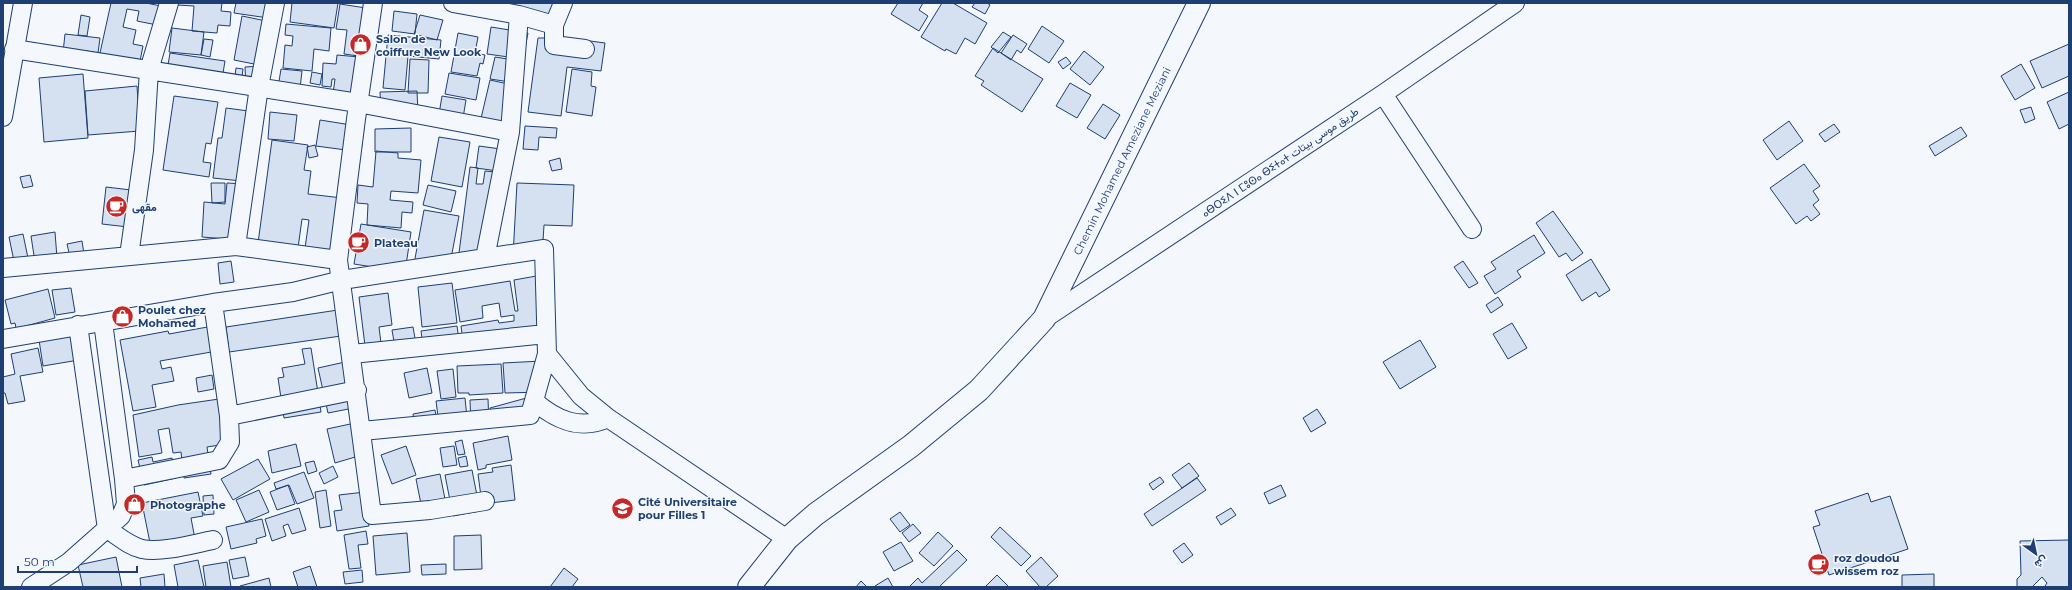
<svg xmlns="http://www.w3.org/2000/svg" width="2072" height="590" font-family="Montserrat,Vazirmatn,'Noto Sans Tifinagh',sans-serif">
<rect width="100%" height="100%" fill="#f4f7fb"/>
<path fill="#d5e0f0" stroke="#1d3f73" d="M 111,3 L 146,3 L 161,6 L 157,25 L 137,21 L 139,11 L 127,9 L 123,27 L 136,30 L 133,44 L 143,46 L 138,71 L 98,62 Z
M 177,3 L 222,3 L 221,11 L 231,12 L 230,26 L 218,25 L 217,33 L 192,31 L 194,6 L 177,5 Z
M 236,3 L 278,3 L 275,19 L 234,13 Z
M 292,3 L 338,3 L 334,28 L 290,22 Z
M 507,3 L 560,3 L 557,22 L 505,13 Z
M 898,3 L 923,3 L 919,10 L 928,16 L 919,31 L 891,14 Z
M 942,3 L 953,3 L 987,23 L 975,44 L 965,38 L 956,54 L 946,49 L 945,51 L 921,37 Z
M 975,3 L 987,3 L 990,5 L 985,14 L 972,7 Z
M 340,4 L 379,10 L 373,58 L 344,54 L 347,30 L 336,29 Z
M 394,11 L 417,14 L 415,34 L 392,31 Z
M 81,15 L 90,17 L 87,36 L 78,35 Z
M 420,15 L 443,20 L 437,40 L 414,34 Z
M 242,16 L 271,22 L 264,66 L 234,60 Z
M 286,24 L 331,28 L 329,51 L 314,49 L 312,71 L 283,68 L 285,45 L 292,46 L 293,36 L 285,35 Z
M 1042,26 L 1064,41 L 1049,63 L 1028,49 Z
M 491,27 L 528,33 L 523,59 L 487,54 Z
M 172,28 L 204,32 L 201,55 L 169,52 Z
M 1003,32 L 1011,37 L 998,53 L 991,47 Z
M 458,33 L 478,37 L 475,53 L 485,55 L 483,64 L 480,63 L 477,76 L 451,72 Z
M 65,34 L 100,38 L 98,53 L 87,51 L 85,64 L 62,62 Z
M 388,35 L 441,40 L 439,59 L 408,56 L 405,90 L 383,88 Z
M 1013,35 L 1027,44 L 1021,53 L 1017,50 L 1011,60 L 1001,53 Z
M 538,38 L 568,38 L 605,43 L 601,71 L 567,67 L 561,116 L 528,112 Z
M 204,39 L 213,40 L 210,57 L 201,55 Z
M 2069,44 L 2069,76 L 2042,88 L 2030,61 Z
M 993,48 L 1043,79 L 1022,112 L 981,85 L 984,81 L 975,76 Z
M 1084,51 L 1104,67 L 1090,85 L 1070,69 Z
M 170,53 L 225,61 L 221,85 L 166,77 Z
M 337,55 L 371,58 L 366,104 L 332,101 L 335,79 L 332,79 L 331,87 L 322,86 L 323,63 L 336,64 Z
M 495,57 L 520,61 L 517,83 L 490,79 Z
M 1066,57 L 1071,63 L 1063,69 L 1058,62 Z
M 410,59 L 429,60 L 428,93 L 408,93 Z
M 2021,64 L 2035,88 L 2015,100 L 2001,76 Z
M 261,66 L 246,87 L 245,67 Z
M 236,68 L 243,69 L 241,85 L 234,84 Z
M 281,69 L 302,71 L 299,97 L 277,94 Z
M 572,69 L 592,72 L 591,86 L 596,87 L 592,116 L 566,112 Z
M 312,72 L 322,74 L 320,85 L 310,83 Z
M 449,73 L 480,78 L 476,100 L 445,94 Z
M 83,74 L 88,138 L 44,142 L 39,78 Z
M 490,80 L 522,87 L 511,134 L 479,127 Z
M 1070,83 L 1091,95 L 1077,118 L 1056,106 Z
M 137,86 L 140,131 L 88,135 L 85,91 Z
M 417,91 L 418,113 L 381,114 L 380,92 Z
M 2069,92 L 2069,124 L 2059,129 L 2047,102 Z
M 174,96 L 218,102 L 211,144 L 206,143 L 203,162 L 211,163 L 209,177 L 163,170 Z
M 442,96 L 466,100 L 462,124 L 438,120 Z
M 1103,104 L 1120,115 L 1105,139 L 1087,128 Z
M 2031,107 L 2035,119 L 2025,123 L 2020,110 Z
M 226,108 L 256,112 L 251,182 L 213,178 L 218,138 L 222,138 Z
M 270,112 L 297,115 L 294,141 L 268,139 Z
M 320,120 L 364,127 L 361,152 L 316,146 Z
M 1789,121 L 1803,141 L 1777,160 L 1763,140 Z
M 1834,124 L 1840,132 L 1825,142 L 1819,134 Z
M 525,126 L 557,128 L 556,138 L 539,137 L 538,150 L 523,149 Z
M 1961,127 L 1967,136 L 1935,156 L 1929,146 Z
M 411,128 L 411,152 L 375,152 L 375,129 Z
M 439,137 L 470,142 L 462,187 L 431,181 Z
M 272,140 L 308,145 L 304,170 L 311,171 L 308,194 L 351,199 L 344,253 L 305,248 L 309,220 L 302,219 L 298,248 L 258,243 Z
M 315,145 L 318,156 L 309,158 L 307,147 Z
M 479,146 L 508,150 L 505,172 L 476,168 Z
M 376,151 L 398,153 L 398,158 L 421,160 L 418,193 L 391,191 L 390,200 L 413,202 L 412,213 L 402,212 L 401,228 L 367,225 L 368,204 L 357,203 L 358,185 L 373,187 Z
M 560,158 L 562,169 L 552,171 L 549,161 Z
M 1804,164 L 1820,186 L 1813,191 L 1819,200 L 1813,205 L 1820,214 L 1811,221 L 1807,216 L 1796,224 L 1770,188 Z
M 470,167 L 478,168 L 476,184 L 483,184 L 485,171 L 506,173 L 494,266 L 458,261 Z
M 30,175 L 33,186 L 23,188 L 20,177 Z
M 211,183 L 225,183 L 225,202 L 212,203 Z
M 227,183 L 245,184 L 240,240 L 202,237 L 204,202 L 225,204 Z
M 517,183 L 574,185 L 572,226 L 544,225 L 542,257 L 513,256 Z
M 428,185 L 456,191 L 451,212 L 423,205 Z
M 106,187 L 131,190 L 128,227 L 102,224 Z
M 424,210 L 459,216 L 450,264 L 414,264 Z
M 1553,211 L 1583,253 L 1572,261 L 1566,253 L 1559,257 L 1536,223 Z
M 361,224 L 411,232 L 405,272 L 354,264 Z
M 55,232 L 57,258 L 35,262 L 31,236 Z
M 23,234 L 28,258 L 14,261 L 9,237 Z
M 1534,235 L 1545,253 L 1517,271 L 1521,277 L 1495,294 L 1484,276 L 1496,269 L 1491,262 Z
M 82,241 L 84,254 L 70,257 L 67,244 Z
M 1591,259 L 1610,290 L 1599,297 L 1596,292 L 1582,301 L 1566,275 Z
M 231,261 L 234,282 L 220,284 L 218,263 Z
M 1463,261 L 1478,283 L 1469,288 L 1454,267 Z
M 542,275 L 551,335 L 464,349 L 461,326 L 498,320 L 499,323 L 514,321 L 514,315 L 501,317 L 499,303 L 482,306 L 483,318 L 460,322 L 455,290 L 510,281 L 515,311 L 518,311 L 514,280 Z
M 452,283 L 457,323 L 422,327 L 418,287 Z
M 71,288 L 75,312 L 56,315 L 52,290 Z
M 48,289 L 55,318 L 26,326 L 17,333 L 15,323 L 11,324 L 5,300 Z
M 388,293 L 392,325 L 379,327 L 382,352 L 366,354 L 359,297 Z
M 1498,297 L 1503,305 L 1491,313 L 1486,305 Z
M 351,308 L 355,334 L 229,352 L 226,327 Z
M 1512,323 L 1527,348 L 1508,359 L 1493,334 Z
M 213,326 L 217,351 L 160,361 L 162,369 L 171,367 L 174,381 L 152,385 L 156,407 L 133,411 L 120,340 L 168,331 L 169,334 Z
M 457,326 L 460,347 L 424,352 L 421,331 Z
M 413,327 L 418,355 L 397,359 L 392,330 Z
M 75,334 L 79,360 L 43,366 L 39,340 Z
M 1420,340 L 1436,367 L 1400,389 L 1383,362 Z
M 38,348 L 43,372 L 20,376 L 25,401 L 8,404 L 5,393 L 3,393 L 3,377 L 15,374 L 11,354 Z
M 311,348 L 321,412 L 284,418 L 278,378 L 284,377 L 282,368 L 305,364 L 302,349 Z
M 354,360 L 364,406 L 328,413 L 318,368 Z
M 542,361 L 543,392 L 505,393 L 503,363 Z
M 501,364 L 503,393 L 469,395 L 469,393 L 458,393 L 457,366 Z
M 427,368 L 432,393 L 409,398 L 404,373 Z
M 453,369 L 456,397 L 441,399 L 437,371 Z
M 212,375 L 214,389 L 198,392 L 196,378 Z
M 530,397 L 535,414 L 495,425 L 490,408 Z
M 465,398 L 468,428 L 440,432 L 436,401 Z
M 219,399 L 226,444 L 207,447 L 211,474 L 184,478 L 181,452 L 173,453 L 169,428 L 158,430 L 162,453 L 139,457 L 133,415 L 178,405 Z
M 488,399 L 489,425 L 471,426 L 470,400 Z
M 1317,409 L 1326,423 L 1311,432 L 1303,418 Z
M 435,410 L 438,430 L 416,434 L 413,414 Z
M 355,423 L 362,455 L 335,463 L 327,429 Z
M 508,436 L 512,460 L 486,465 L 486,468 L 478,470 L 473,443 Z
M 462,440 L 465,454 L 458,455 L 455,442 Z
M 296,444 L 301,466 L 272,473 L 268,451 Z
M 406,446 L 416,475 L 392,484 L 381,455 Z
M 454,446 L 457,465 L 443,467 L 440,448 Z
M 466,456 L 468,466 L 460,467 L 458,458 Z
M 152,457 L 153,462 L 172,458 L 176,478 L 144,485 L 138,460 Z
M 258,459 L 270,479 L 233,500 L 221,479 Z
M 314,461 L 317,471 L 308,474 L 305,463 Z
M 1189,463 L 1199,476 L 1182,488 L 1172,475 Z
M 511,465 L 515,500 L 482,504 L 478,474 L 493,472 L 492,468 Z
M 333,466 L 338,477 L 324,484 L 319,473 Z
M 472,470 L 480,511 L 453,516 L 445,475 Z
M 304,472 L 314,498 L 297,504 L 289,485 L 276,489 L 274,483 Z
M 440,474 L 445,499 L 421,504 L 416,479 Z
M 1160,477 L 1164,482 L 1153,490 L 1149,484 Z
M 1197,478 L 1206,490 L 1152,526 L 1144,514 Z
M 288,485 L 295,504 L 277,510 L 270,492 Z
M 1281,485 L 1286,496 L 1269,504 L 1264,493 Z
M 259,490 L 269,512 L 246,522 L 236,500 Z
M 326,490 L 331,526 L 320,528 L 315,492 Z
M 198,492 L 203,516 L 191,518 L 195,539 L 151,548 L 142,503 Z
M 365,492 L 369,526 L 337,531 L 334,511 L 342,510 L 339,495 Z
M 1868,493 L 1871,502 L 1890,496 L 1908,549 L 1829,575 L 1813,527 L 1820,525 L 1815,511 Z
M 213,495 L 214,514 L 204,515 L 203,496 Z
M 299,508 L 306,530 L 292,534 L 288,524 L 283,526 L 286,536 L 272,541 L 265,519 Z
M 1231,508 L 1236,515 L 1221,525 L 1216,517 Z
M 900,512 L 910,525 L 900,532 L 890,519 Z
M 262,519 L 266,536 L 256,539 L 257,543 L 231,549 L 226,527 Z
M 913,524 L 921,533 L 909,542 L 902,533 Z
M 1000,527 L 1031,556 L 1021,566 L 991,537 Z
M 366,531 L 368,544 L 358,545 L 361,568 L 349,569 L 344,535 Z
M 938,532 L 953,546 L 934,566 L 919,553 Z
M 407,533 L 410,572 L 376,575 L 373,536 Z
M 481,535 L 482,569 L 454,570 L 454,536 Z
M 2069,540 L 2069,587 L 2047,587 L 2045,586 L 2047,583 L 2042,577 L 2032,587 L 2017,587 L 2017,579 L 2021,575 L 2020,541 Z
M 901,542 L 913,561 L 894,571 L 883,552 Z
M 1184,543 L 1193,555 L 1182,563 L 1173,551 Z
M 957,550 L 967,560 L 939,587 L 909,587 L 918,578 L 922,583 Z
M 116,557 L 122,587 L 83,587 L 78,565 Z
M 245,557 L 249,576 L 233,579 L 229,560 Z
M 1041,557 L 1058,576 L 1046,587 L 1040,587 L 1026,571 Z
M 198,560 L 204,587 L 178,587 L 174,565 Z
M 227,562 L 231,587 L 206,587 L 203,566 Z
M 446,564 L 446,574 L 422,575 L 421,565 Z
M 310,566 L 317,587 L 298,587 L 293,572 Z
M 564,568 L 578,579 L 572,587 L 550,587 Z
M 362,570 L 363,582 L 345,584 L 343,572 Z
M 164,574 L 165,587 L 141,587 L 140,578 Z
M 1934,574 L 1934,587 L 1902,587 L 1902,575 Z
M 997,575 L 1009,587 L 985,587 Z
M 269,578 L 271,587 L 240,587 L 240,586 Z
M 888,578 L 893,587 L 876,587 L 875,586 Z
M 861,581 L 867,587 L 856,587 Z"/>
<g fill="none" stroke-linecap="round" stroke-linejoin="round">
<defs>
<path id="minor" d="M 373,3 L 356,119 L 338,260 L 372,515 L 430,510 L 485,501
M 453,3 L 519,15 L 554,25
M 563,3 L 554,25 L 554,45 L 585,49
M 14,49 L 358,103 L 510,132
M 1383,94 L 1472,229
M 3,117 L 23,3
M 236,246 L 259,87 L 275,3
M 129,256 L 144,150 L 149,70 L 169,3
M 485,258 L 510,132 L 519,15
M 3,268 L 236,246 L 338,260
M 1044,319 L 1383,94 L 1515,3
M 78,325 L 107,529 C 118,536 129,546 142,549 C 161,553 193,544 213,540
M 3,339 L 213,303 L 293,292 L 342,280 L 544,249 L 547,354 L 581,396 L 608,418 L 787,539
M 352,354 L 546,334
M 534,401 C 556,420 580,431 608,418
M 229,416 L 357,390
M 362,431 L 530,415 L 547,354
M 124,479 L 219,460 L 230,442 L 229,416 L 213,303
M 31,587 L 69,562 L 121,516 L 126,504 L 124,479 L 103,322"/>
<path id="major" d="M 749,587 L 787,539 L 816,514 L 911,446 L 979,390 L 1044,319 L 1199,3"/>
</defs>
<use href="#minor" stroke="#1d3f73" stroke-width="20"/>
<use href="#major" stroke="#1d3f73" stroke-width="24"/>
<use href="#minor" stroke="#f4f7fb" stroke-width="18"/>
<use href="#major" stroke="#f4f7fb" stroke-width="22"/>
</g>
<defs>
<symbol id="shop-disc" viewBox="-11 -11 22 22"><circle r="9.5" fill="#c62828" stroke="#f4f7fb"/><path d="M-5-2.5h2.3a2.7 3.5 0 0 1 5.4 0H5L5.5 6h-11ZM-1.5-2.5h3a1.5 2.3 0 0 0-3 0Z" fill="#fff"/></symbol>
<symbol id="cafe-disc" viewBox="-11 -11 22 22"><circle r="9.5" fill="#c62828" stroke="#f4f7fb"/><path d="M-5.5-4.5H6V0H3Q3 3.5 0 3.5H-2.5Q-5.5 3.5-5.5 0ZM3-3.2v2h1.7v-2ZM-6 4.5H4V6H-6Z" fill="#fff"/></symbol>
<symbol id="university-disc" viewBox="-11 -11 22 22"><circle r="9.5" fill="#c62828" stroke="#f4f7fb"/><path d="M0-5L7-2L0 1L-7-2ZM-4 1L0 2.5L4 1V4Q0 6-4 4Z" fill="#fff"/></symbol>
</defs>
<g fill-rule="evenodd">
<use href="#shop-disc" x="348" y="32" width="25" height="25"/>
<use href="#cafe-disc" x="104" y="194" width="25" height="25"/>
<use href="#cafe-disc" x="346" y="230" width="25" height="25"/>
<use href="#shop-disc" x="110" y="304" width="25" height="25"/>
<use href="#shop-disc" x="122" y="492" width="25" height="25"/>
<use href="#university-disc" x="610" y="496" width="25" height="25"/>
<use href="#cafe-disc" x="1806" y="552" width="25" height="25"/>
</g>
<g text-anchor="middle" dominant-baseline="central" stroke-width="3" stroke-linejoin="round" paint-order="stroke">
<g font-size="11" font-weight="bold" fill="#1d3f73" stroke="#f4f7fb" text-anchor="start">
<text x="376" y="39">Salon de<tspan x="376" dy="13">coiffure New Look</tspan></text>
<text x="132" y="207">مقهى</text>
<text x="374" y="243">Plateau</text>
<text x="138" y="310">Poulet chez<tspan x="138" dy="13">Mohamed</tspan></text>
<text x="638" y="502">Cité Universitaire<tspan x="638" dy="13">pour Filles 1</tspan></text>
<text x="150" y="505">Photographe</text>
<text x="1834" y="558">roz doudou<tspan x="1834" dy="13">wissem roz</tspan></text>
</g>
<g font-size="11" fill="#1d3f73" stroke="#f4f7fb">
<text transform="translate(1122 161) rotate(-64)">Chemin Mohamed Ameziane Meziani</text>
<text transform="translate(1280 162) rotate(-34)">ⴰⴱⵔⵉⴷ ⵏ ⵎⵓⵙⴰ ⴱⵉⵜⴰⵜ طريق موسى بيتات</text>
</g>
</g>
<rect width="2072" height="590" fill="none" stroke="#1d3f73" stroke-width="8"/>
<g transform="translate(2036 554) rotate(147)" stroke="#f4f7fb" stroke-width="3" paint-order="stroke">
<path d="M0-3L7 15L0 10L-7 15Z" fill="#1d3f73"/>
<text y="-6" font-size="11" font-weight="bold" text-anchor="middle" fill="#1d3f73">ش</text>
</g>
<path d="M18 566v6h119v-6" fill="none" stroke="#1d3f73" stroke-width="2"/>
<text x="24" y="566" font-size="12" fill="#1d3f73" stroke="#f4f7fb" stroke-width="3" paint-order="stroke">50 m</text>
</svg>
